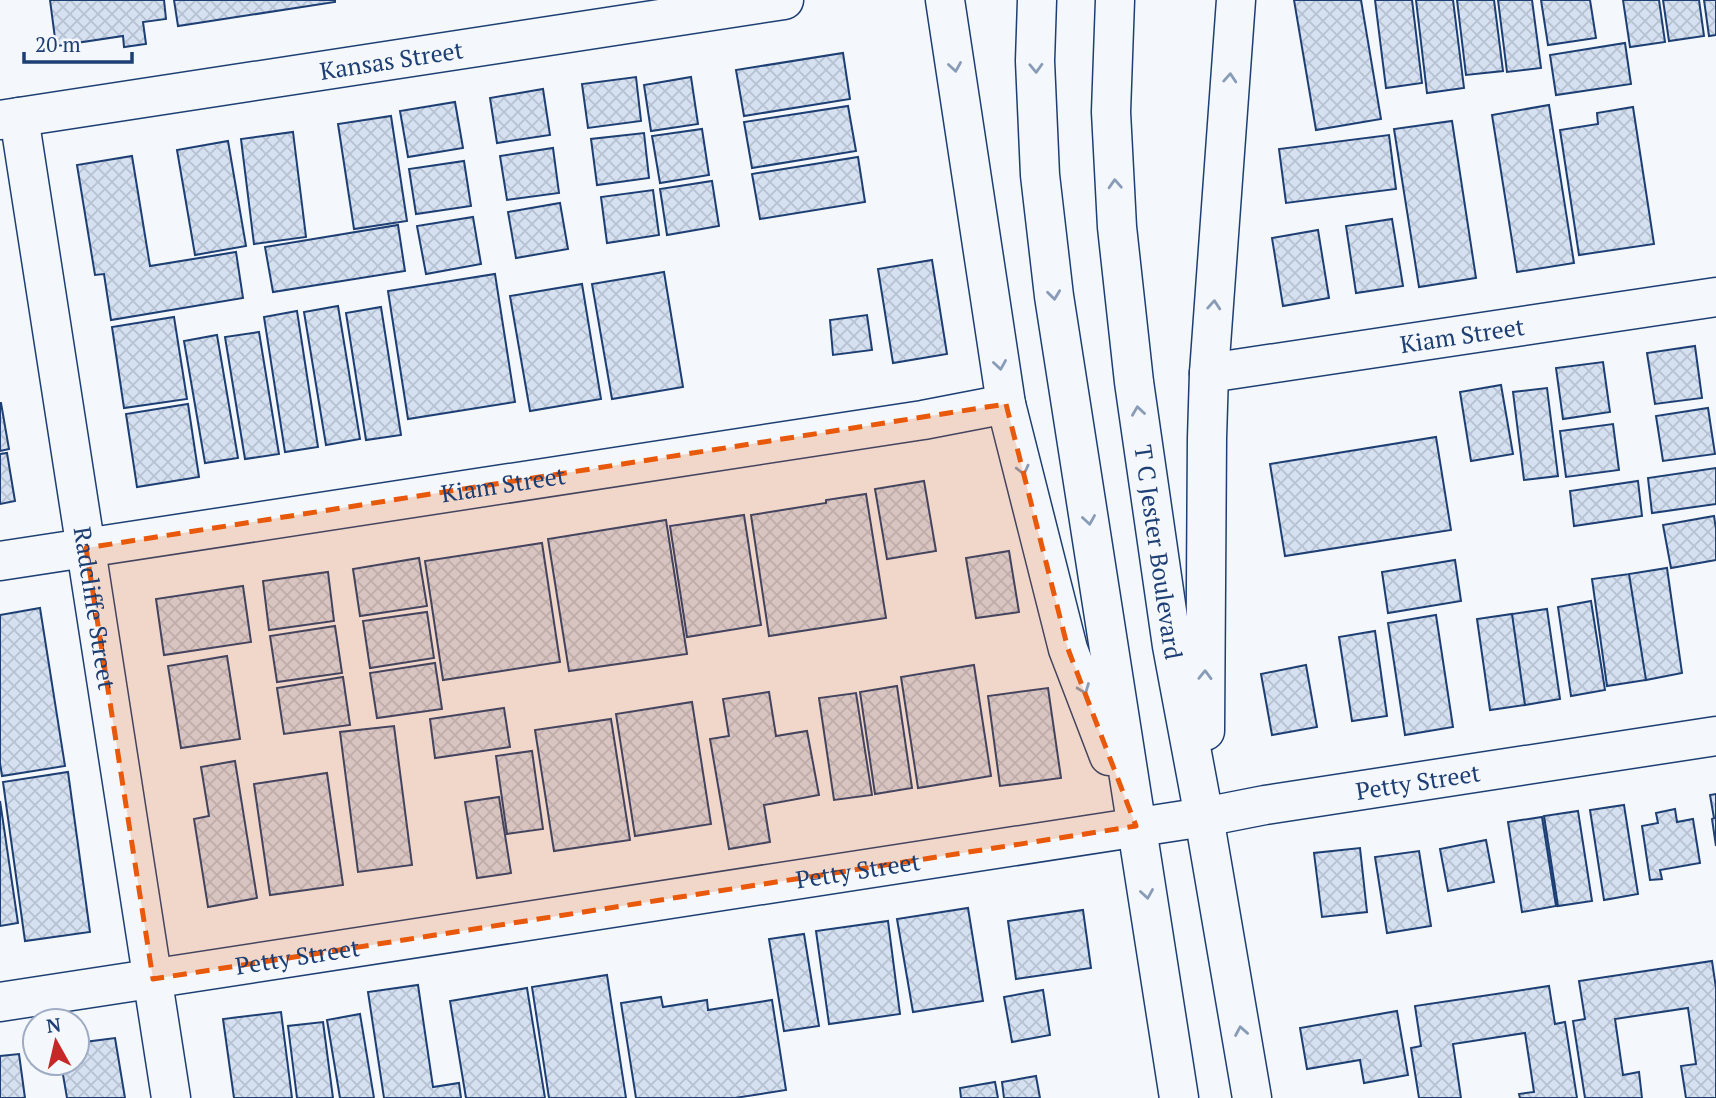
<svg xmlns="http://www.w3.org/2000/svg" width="1716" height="1098" font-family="'PT Serif',serif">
<defs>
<pattern id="building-cross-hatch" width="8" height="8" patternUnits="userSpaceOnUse" patternTransform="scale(1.75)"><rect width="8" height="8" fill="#d5e0f0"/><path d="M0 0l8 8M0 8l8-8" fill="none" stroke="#b6c1d1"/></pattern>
</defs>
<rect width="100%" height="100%" fill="#f4f7fb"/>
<path fill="url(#building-cross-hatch)" stroke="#1d3f73" stroke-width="2" d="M 50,0 L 164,0 L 166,19 L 143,22 L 146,44 L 124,47 L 123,36 L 56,46 Z
M 174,0 L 335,0 L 335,2 L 178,26 Z
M 1294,0 L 1361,0 L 1381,119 L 1316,130 Z
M 1375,0 L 1412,0 L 1422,83 L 1386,88 Z
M 1416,0 L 1453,0 L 1464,88 L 1427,93 Z
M 1457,0 L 1494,0 L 1503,71 L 1466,75 Z
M 1498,0 L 1532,0 L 1541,68 L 1507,72 Z
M 1541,0 L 1590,0 L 1596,38 L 1548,45 Z
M 1623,0 L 1659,0 L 1665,42 L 1630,47 Z
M 1663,0 L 1699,0 L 1704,36 L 1669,41 Z
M 1704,0 L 1716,0 L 1716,35 L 1709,36 Z
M 1625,43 L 1631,84 L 1556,95 L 1550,55 Z
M 843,53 L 850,99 L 744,116 L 736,70 Z
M 636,77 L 641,121 L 588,128 L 582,84 Z
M 691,77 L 698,124 L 651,131 L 644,85 Z
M 543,89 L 550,135 L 497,143 L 490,98 Z
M 455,102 L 463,148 L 408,157 L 400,111 Z
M 1549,105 L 1574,263 L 1517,272 L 1492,115 Z
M 848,106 L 856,151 L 752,168 L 744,122 Z
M 1633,107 L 1654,244 L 1579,255 L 1560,130 L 1598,124 L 1597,113 Z
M 391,116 L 407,221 L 354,229 L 338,124 Z
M 1452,121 L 1476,278 L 1419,287 L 1394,129 Z
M 702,129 L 709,175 L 660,183 L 652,136 Z
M 293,132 L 306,237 L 254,244 L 241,139 Z
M 644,133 L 649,178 L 597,185 L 591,139 Z
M 1389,135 L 1396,189 L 1286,203 L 1279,149 Z
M 228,141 L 246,246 L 195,255 L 177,150 Z
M 553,148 L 559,193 L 507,200 L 500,156 Z
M 132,156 L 150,266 L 236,252 L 243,298 L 111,320 L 104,274 L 95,275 L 77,165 Z
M 858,157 L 865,202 L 760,219 L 752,174 Z
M 464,161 L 471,206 L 416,214 L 409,169 Z
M 712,181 L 719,226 L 667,235 L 660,189 Z
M 653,190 L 659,235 L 607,243 L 601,197 Z
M 560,203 L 568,249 L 516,258 L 508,212 Z
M 473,217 L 481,264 L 426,274 L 417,226 Z
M 1392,219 L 1403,286 L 1356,293 L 1346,226 Z
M 398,225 L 405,271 L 273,292 L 265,247 Z
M 1318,230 L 1329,298 L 1283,306 L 1272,238 Z
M 932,260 L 947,354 L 893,363 L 878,269 Z
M 664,272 L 683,387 L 612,399 L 592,284 Z
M 495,274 L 515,402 L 408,419 L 388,291 Z
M 582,284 L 601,399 L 530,411 L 510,296 Z
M 338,306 L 360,439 L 326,445 L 304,312 Z
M 381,307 L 401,435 L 366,440 L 346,313 Z
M 297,311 L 318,447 L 285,452 L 264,317 Z
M 867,315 L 872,350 L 833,355 L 830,320 Z
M 174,317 L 187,399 L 124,408 L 112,327 Z
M 259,332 L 279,454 L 245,459 L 225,337 Z
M 217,335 L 238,458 L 205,463 L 184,341 Z
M 1695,346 L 1702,398 L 1655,404 L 1647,353 Z
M 1603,362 L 1610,412 L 1563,419 L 1556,368 Z
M 1501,385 L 1513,454 L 1471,461 L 1460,392 Z
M 1547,388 L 1558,476 L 1524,480 L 1513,392 Z
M 0,403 L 1,403 L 9,449 L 0,451 Z
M 188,404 L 199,477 L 137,487 L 126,414 Z
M 1708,408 L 1715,454 L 1663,461 L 1656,416 Z
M 1613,424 L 1619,470 L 1566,477 L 1560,431 Z
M 1436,437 L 1451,530 L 1285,556 L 1270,464 Z
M 7,453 L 15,501 L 0,504 L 0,454 Z
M 1716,468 L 1716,504 L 1652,513 L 1648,478 Z
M 924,481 L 936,551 L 887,559 L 875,489 Z
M 1638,481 L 1642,516 L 1574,526 L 1570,491 Z
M 866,494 L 886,618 L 769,636 L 751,515 L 826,503 L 826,500 Z
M 744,515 L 761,625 L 687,637 L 670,526 Z
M 1714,516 L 1716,529 L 1716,560 L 1671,568 L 1663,525 Z
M 666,520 L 687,654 L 569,671 L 548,539 Z
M 542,543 L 560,662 L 443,680 L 425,561 Z
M 1009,551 L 1019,612 L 976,618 L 966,558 Z
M 419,558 L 427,606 L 360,616 L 353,569 Z
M 1455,560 L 1461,601 L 1388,613 L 1382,572 Z
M 1667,568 L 1682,673 L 1646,680 L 1629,574 Z
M 328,572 L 334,621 L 269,630 L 263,581 Z
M 1629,574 L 1646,680 L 1607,686 L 1592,579 Z
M 243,586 L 251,642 L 164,655 L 156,599 Z
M 1591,601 L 1605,690 L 1571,696 L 1558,607 Z
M 40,608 L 65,766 L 2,776 L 0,763 L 0,615 Z
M 1547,609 L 1560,699 L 1525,705 L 1512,614 Z
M 427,612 L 434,658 L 370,668 L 363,621 Z
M 1512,614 L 1525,705 L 1490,710 L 1477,619 Z
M 1436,615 L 1453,727 L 1405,735 L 1388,623 Z
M 335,626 L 342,673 L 277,682 L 270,636 Z
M 1375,631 L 1387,716 L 1352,721 L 1339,637 Z
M 227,656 L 240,739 L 181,748 L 168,666 Z
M 435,663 L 442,709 L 377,718 L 370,673 Z
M 974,665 L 991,776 L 918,788 L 901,677 Z
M 1306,665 L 1317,727 L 1272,735 L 1261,674 Z
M 343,677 L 350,725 L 284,734 L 277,688 Z
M 897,686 L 912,788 L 875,794 L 860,692 Z
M 1048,688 L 1061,778 L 1000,786 L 988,696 Z
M 769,692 L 776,736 L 807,731 L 819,795 L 764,805 L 770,842 L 729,849 L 710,739 L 729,736 L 723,699 Z
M 856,693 L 872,795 L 834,800 L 819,698 Z
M 692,702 L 711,824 L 635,836 L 616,714 Z
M 504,708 L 510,747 L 435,758 L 430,719 Z
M 611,719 L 630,840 L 554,851 L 535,730 Z
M 394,726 L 412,865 L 358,872 L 340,732 Z
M 532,751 L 543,829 L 507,834 L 496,756 Z
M 235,761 L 257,898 L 208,907 L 194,819 L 209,816 L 201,767 Z
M 68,772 L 90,932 L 25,941 L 3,782 Z
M 327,773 L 343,885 L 270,895 L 254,784 Z
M 1716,794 L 1716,846 L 1712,819 L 1714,818 L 1710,795 Z
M 499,797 L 511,873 L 477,878 L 465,802 Z
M 0,801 L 18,923 L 0,926 Z
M 1624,805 L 1638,894 L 1604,900 L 1590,810 Z
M 1675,809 L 1677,822 L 1693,819 L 1700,863 L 1660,870 L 1662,879 L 1650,880 L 1642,826 L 1658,823 L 1656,813 Z
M 1578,811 L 1592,901 L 1558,906 L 1544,816 Z
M 1542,817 L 1556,906 L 1522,912 L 1508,822 Z
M 1486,840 L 1494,882 L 1448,891 L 1440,849 Z
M 1360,848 L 1367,912 L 1322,917 L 1314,853 Z
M 1419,851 L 1431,926 L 1387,933 L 1375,857 Z
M 968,908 L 983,1001 L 913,1012 L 897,919 Z
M 1083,910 L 1091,968 L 1016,979 L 1008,921 Z
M 888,921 L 900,1014 L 829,1024 L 816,931 Z
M 804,934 L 819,1026 L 784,1031 L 769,939 Z
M 1712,961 L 1716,988 L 1716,1098 L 1686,1098 L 1681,1066 L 1696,1064 L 1688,1008 L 1615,1019 L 1623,1075 L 1639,1072 L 1642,1098 L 1585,1098 L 1573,1021 L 1585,1019 L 1579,981 Z
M 607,975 L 626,1098 L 549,1098 L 532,987 Z
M 418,985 L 433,1087 L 459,1083 L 461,1098 L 384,1098 L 368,992 Z
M 1549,986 L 1555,1024 L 1565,1022 L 1577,1098 L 1520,1098 L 1519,1094 L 1534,1092 L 1525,1033 L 1453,1044 L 1461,1098 L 1419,1098 L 1411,1048 L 1421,1046 L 1415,1006 Z
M 527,988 L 545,1098 L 466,1098 L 450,1001 Z
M 1043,990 L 1050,1035 L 1012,1042 L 1004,997 Z
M 661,997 L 663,1007 L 707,1000 L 708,1010 L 772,1000 L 786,1090 L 735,1098 L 636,1098 L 621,1003 Z
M 1397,1011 L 1408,1075 L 1364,1083 L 1360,1060 L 1307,1069 L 1300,1028 Z
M 281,1012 L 292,1098 L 234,1098 L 223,1019 Z
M 360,1014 L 374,1098 L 340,1098 L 327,1020 Z
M 323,1022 L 333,1098 L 297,1098 L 288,1026 Z
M 115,1038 L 125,1098 L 67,1098 L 61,1063 L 77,1063 L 77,1043 Z
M 19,1054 L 25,1098 L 0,1098 L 0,1056 Z
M 1036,1076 L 1040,1098 L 1004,1098 L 1002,1082 Z
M 995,1082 L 998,1098 L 961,1098 L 960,1088 Z"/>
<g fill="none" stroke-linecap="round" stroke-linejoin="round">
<defs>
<g id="minor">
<path id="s1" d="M 19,117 L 171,1098"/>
<path id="s2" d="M 0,120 L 784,0"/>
<path id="s3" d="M 1209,373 L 1716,297"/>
<path id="s4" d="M 0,561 L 923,420 L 1006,404"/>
<path id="s5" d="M 0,1002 L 1204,817 L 1265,805 L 1716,736"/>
</g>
<g id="major">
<path d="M 945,0 L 1006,404 L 1068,649 L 1109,756"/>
<path d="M 1037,0 L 1035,61 L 1040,175 L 1054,296 L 1179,1098"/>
<path id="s6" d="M 1115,0 L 1111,112 L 1117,227 L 1134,382 L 1172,646 L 1204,817 L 1252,1098"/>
<path d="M 1205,731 L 1207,438 L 1209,373 L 1236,0"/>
</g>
</defs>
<use href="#minor" stroke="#1d3f73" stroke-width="41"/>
<use href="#major" stroke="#1d3f73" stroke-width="41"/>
<use href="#minor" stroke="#f4f7fb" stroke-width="38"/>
<use href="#major" stroke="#f4f7fb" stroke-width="38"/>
</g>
<defs><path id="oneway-chevron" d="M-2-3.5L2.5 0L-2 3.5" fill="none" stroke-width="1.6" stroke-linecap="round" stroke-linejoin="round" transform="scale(1.75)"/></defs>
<g stroke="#889bb7">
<use href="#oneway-chevron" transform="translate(955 67) rotate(81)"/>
<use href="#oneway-chevron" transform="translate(1036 68) rotate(88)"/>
<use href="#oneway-chevron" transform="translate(1230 78) rotate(-86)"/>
<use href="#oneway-chevron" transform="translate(1115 184) rotate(-93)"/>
<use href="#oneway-chevron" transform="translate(1054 295) rotate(83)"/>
<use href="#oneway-chevron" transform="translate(1214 305) rotate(-86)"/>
<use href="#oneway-chevron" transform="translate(1000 365) rotate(81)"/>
<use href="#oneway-chevron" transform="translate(1138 411) rotate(-98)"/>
<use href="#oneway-chevron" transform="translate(1023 470) rotate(76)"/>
<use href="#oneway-chevron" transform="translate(1089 520) rotate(81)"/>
<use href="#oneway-chevron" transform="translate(1205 675) rotate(-89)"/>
<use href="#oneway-chevron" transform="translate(1084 689) rotate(69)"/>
<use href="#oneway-chevron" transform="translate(1147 894) rotate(81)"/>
<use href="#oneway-chevron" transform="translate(1241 1031) rotate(-100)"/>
</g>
<path fill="#e8590c" fill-opacity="0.2" stroke="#e8590c" stroke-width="5" stroke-dasharray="14 9" stroke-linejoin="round" d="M 1006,404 L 1068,649 L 1136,826 L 153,979 L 86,548 Z"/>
<g text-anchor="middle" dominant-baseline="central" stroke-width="5" stroke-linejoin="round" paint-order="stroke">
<g font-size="24" fill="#1d3f73" stroke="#f4f7fb">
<text stroke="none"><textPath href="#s2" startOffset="396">Kansas Street</textPath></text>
<text stroke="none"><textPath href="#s3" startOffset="256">Kiam Street</textPath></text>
<text stroke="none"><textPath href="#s4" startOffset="509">Kiam Street</textPath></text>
<text stroke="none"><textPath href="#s6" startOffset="555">T C Jester Boulevard</textPath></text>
<text stroke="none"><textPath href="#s1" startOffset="497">Radcliffe Street</textPath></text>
<text stroke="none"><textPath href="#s5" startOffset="1435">Petty Street</textPath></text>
<text stroke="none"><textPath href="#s5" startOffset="868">Petty Street</textPath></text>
<text stroke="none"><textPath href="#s5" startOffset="301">Petty Street</textPath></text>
</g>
</g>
<g transform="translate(56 1042) rotate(352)"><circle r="33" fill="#f4f7fb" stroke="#9eadc5" stroke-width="2"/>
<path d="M0-5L12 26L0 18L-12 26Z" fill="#c62828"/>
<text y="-10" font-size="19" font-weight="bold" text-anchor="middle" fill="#1d3f73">N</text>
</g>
<path d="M24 52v10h108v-10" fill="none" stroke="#1d3f73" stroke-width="3.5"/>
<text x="35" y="52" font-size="21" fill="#1d3f73" stroke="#f4f7fb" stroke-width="5" paint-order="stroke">20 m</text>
</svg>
